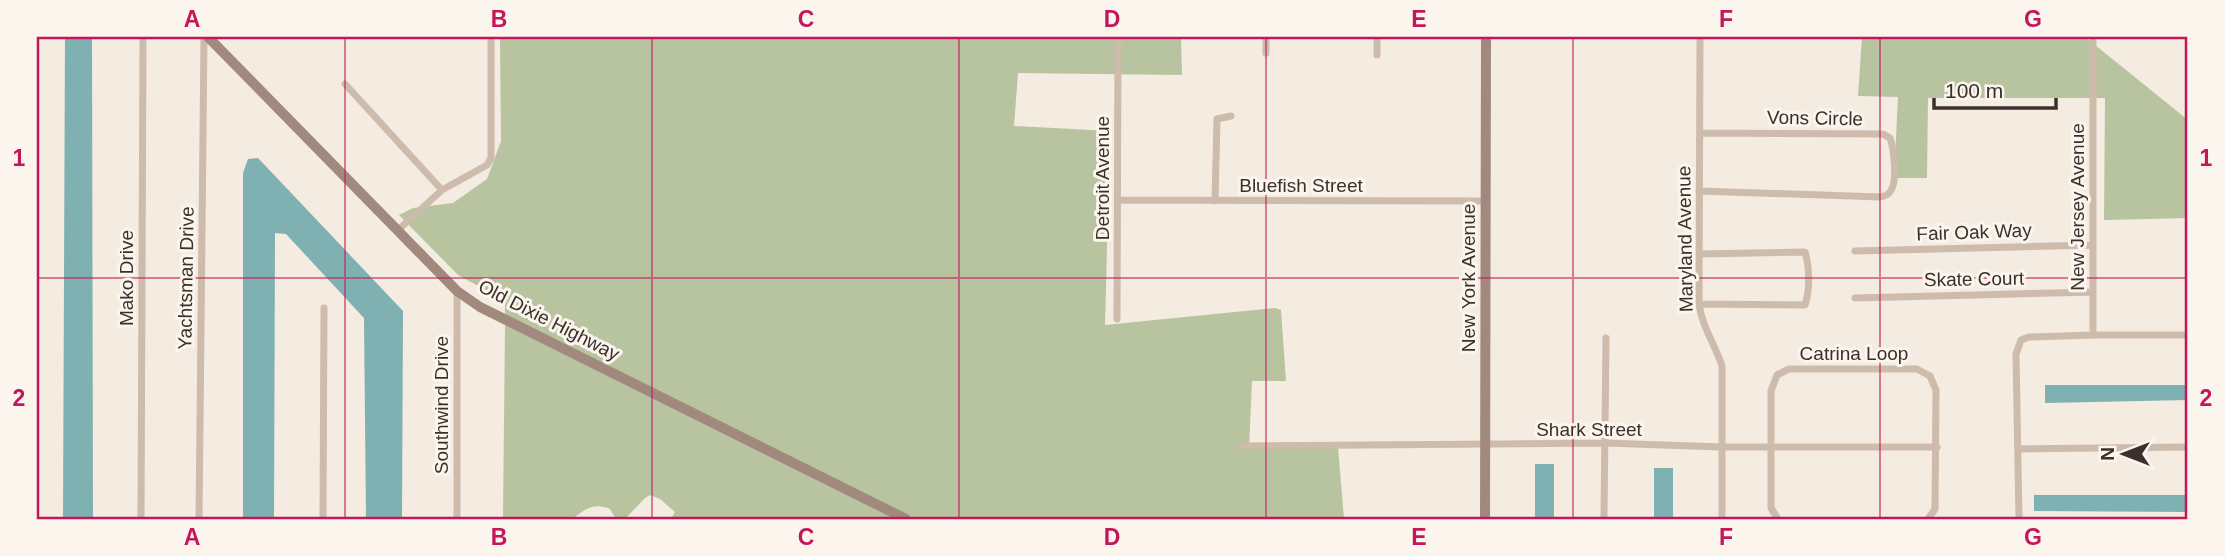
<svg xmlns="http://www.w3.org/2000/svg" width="2225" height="556" font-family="Arial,sans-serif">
<rect width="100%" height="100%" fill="#f4ebe1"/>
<path fill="#b8c4a0" d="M 500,37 L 1181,37 L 1182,75 L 1018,73 L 1014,126 L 1110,131 L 1105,325 L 1275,308 L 1281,310 L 1286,381 L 1252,381 L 1249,449 L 1338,447 L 1344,519 L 916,519 L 505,314 L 505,301 L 458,275 L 399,215 L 413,208 L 453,203 L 487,179 L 501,141 Z
M 1862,37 L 2085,37 L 2188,120 L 2188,218 L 2104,220 L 2105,98 L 1928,98 L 1927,178 L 1894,178 L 1898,97 L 1858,96 Z
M 505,324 L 897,519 L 671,519 L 675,512 L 660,499 L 650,495 L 645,498 L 625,519 L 616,519 L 610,509 C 593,502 584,510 572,519 L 503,519 Z"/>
<path fill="#7fb0b2" d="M 65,37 L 92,37 L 93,519 L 63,519 Z
M 258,158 L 403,311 L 402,519 L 366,519 L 364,318 L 286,234 L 275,233 L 274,519 L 243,519 L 243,173 L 248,159 Z
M 2045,385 L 2188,385 L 2188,400 L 2045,403 Z
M 1535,464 L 1554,464 L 1554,519 L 1535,519 Z
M 1654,468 L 1673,468 L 1673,519 L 1654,519 Z
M 2034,495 L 2188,495 L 2188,512 L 2034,511 Z"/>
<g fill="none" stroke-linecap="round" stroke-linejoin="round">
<path stroke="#cdbbac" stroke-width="7" d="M 1266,37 L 1266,53
M 1700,37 L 1699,304 C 1702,327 1715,344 1722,366 L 1722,519
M 2093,37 L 2093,335
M 1377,55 L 1377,37
M 345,84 L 442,190
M 1699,191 L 1880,197 C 1884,196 1887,196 1890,192 C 1898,183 1894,149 1890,138 L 1883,134 L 1700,133
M 1118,200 L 1485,201
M 1215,201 L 1217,119 L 1231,116
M 397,231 L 442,190 L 487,165 L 491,158 L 491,37
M 1855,251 L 2093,245
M 1855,298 L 2093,292
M 1699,304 L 1805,305 C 1810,289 1810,269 1805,252 L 1700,254
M 1117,319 L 1118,37
M 1241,446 L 1604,443 L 1722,447 L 1937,447
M 2018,449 L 2188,447
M 141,519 L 143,37
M 199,519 L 204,37
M 323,519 L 324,308
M 457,519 L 457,291
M 1604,519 L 1606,338
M 1778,519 L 1771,508 L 1771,391 L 1777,375 L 1789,369 L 1917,369 L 1930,376 L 1936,390 L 1935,509 L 1928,519
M 2019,519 L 2016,354 L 2021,340 L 2029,337 L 2093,335 L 2188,335"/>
<path stroke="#a18a7d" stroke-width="10" d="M 208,37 L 457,291 L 480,307 L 906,519
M 1485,519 L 1486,37"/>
</g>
<path fill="none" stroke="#c2185b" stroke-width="2" stroke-opacity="0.55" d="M 345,37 L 345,519M 652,37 L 652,519M 959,37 L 959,519M 1266,37 L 1266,519M 1573,37 L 1573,519M 1880,37 L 1880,519M 37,278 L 2188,278"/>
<g text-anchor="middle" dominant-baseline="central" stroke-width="6" stroke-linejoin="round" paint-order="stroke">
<g font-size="19" fill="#3b302b" stroke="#fbf5ee">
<text transform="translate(1815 118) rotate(1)">Vons Circle</text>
<text transform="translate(1102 178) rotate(-90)">Detroit Avenue</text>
<text x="1301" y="185">Bluefish Street</text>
<text transform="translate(2077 207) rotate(-90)">New Jersey Avenue</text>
<text transform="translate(1974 232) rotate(-2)">Fair Oak Way</text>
<text transform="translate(1685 239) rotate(-91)">Maryland Avenue</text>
<text transform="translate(126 278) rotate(-90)">Mako Drive</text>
<text transform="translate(186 278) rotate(-89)">Yachtsman Drive</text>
<text transform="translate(1468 278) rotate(-90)">New York Avenue</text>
<text transform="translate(1974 279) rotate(-1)">Skate Court</text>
<text transform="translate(549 320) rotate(27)">Old Dixie Highway</text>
<text x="1854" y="353">Catrina Loop</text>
<text transform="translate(441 405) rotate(-90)">Southwind Drive</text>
<text x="1589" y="429">Shark Street</text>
</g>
</g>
<rect width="2225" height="556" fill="none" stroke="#fbf5ee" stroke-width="77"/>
<g transform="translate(2124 454) rotate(270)" stroke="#fbf5ee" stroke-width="5" paint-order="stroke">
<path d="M0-5L12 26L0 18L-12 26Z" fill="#3b302b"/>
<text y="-10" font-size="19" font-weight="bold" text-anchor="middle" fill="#3b302b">N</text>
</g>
<path d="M1934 98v10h122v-10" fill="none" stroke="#3b302b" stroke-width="3.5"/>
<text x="1945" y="98" font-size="21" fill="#3b302b" stroke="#fbf5ee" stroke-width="5" paint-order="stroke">100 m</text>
<rect x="38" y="38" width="2148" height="480" fill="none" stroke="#c2185b" stroke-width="2.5"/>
<g font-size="23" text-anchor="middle" font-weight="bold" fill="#c2185b">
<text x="192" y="27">A</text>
<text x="499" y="27">B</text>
<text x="806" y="27">C</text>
<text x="1112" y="27">D</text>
<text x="1419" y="27">E</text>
<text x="1726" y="27">F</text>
<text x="2033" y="27">G</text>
<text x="19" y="166">1</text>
<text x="2206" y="166">1</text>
<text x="19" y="406">2</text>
<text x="2206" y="406">2</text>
<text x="192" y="545">A</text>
<text x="499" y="545">B</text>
<text x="806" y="545">C</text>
<text x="1112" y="545">D</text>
<text x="1419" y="545">E</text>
<text x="1726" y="545">F</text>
<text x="2033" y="545">G</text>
</g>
</svg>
